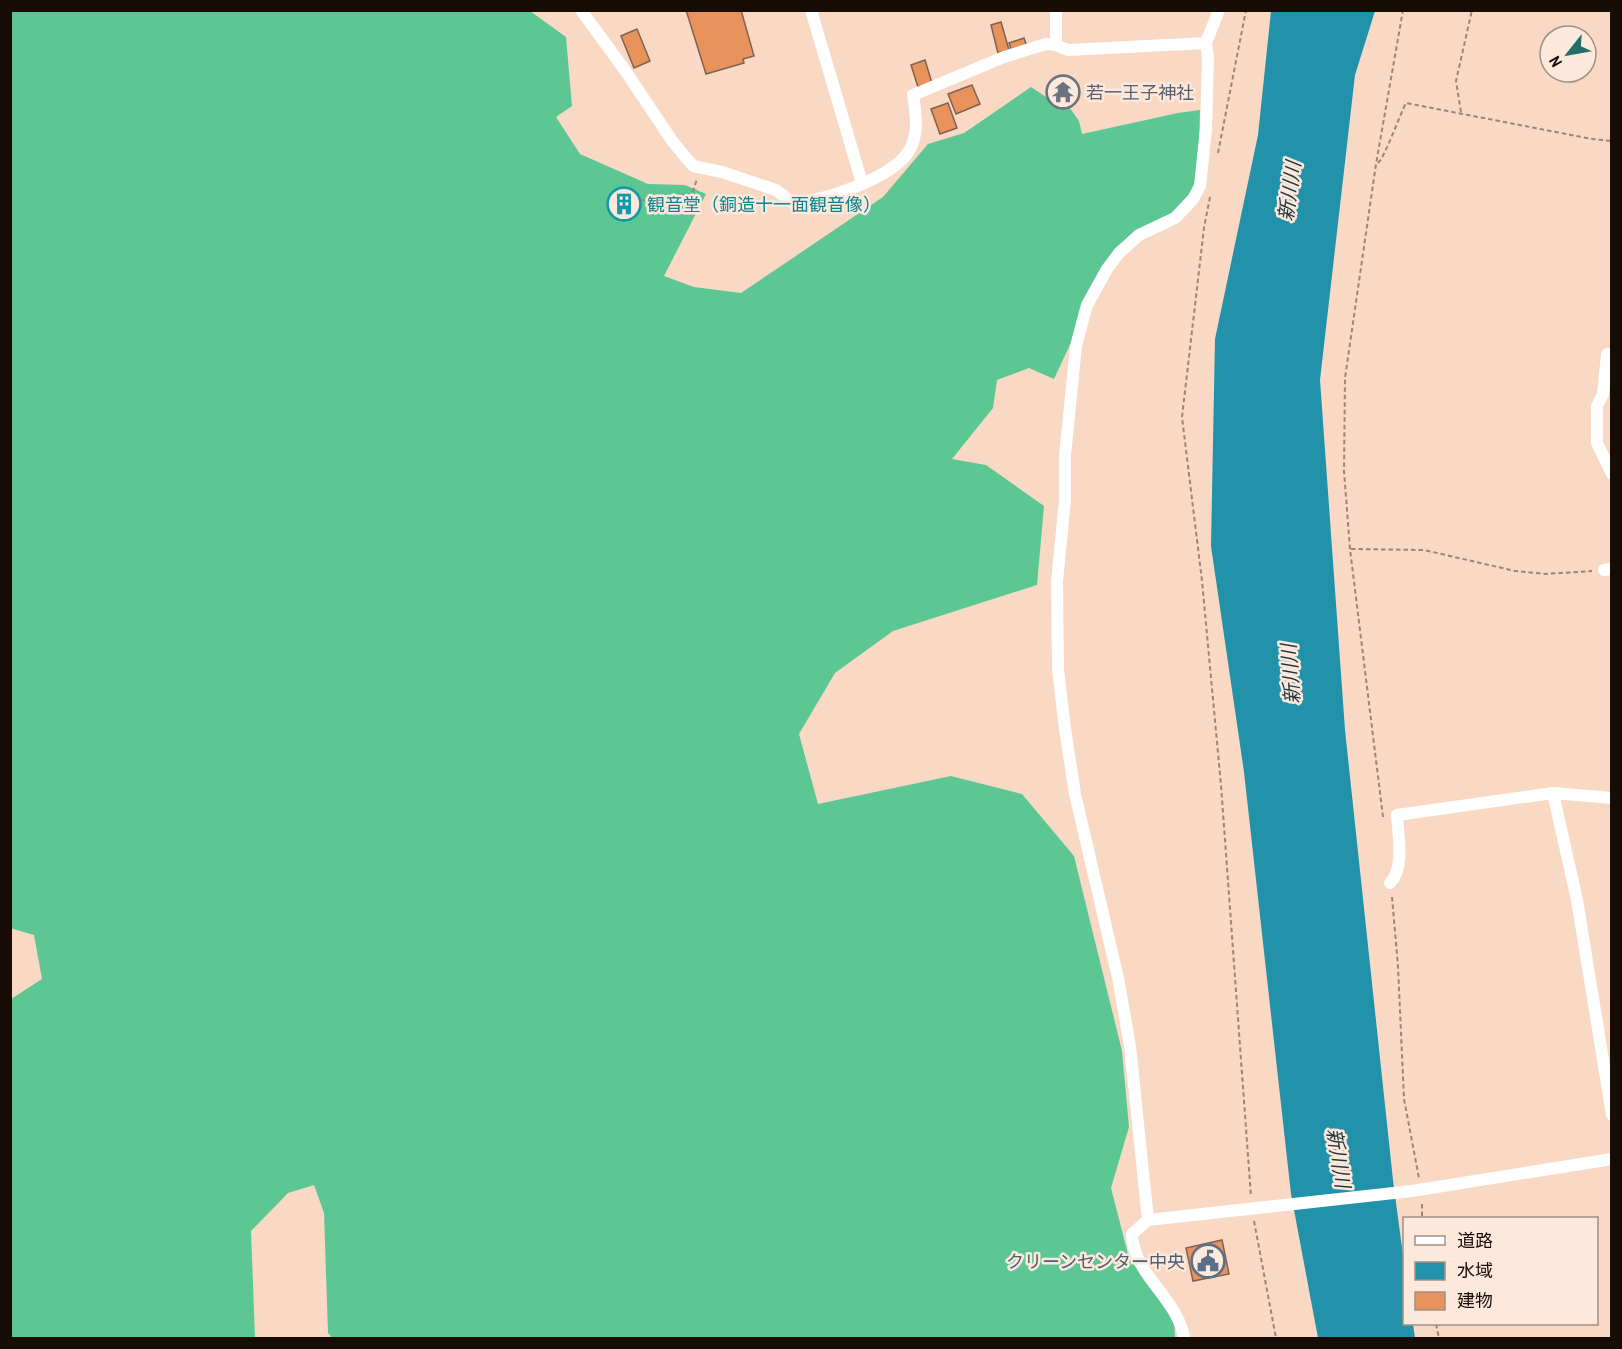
<svg xmlns="http://www.w3.org/2000/svg" width="1622" height="1349" font-family="'Archivo Narrow','Noto Sans JP',sans-serif">
<rect width="100%" height="100%" fill="#f9d8c4"/>
<path fill="#5dc794" d="M 10,11 L 530,11 L 566,37 L 572,106 L 556,117 L 580,154 L 648,184 L 685,185 L 706,194 L 664,276 L 694,287 L 741,293 L 883,197 L 928,144 L 964,133 L 1031,87 L 1055,103 L 1065,101 L 1079,121 L 1082,134 L 1178,113 L 1200,110 L 1198,185 L 1173,215 L 1106,267 L 1054,379 L 1029,368 L 997,380 L 993,408 L 952,459 L 986,465 L 1044,506 L 1037,585 L 893,631 L 835,673 L 799,734 L 818,804 L 951,776 L 1022,794 L 1074,856 L 1122,1051 L 1129,1127 L 1111,1188 L 1129,1258 L 1174,1315 L 1175,1338 L 332,1338 L 328,1333 L 324,1213 L 314,1185 L 288,1193 L 251,1231 L 255,1338 L 11,1338 L 11,999 L 42,979 L 34,935 L 10,928 Z"/>
<path fill="#2291aa" d="M 1271,11 L 1375,11 L 1355,75 L 1320,380 L 1345,730 L 1393,1180 L 1404,1263 L 1404,1324 L 1413,1324 L 1415,1338 L 1318,1338 L 1291,1194 L 1244,772 L 1211,546 L 1215,339 L 1258,135 Z"/>
<path fill="#e8935c" stroke="#7f6251" stroke-width="1.5" d="M 686,10 L 741,10 L 754,56 L 743,59 L 744,63 L 706,74 Z
M 1001,22 L 1009,50 L 998,53 L 991,25 Z
M 637,29 L 650,61 L 634,68 L 621,36 Z
M 1024,38 L 1027,47 L 1012,52 L 1009,43 Z
M 925,60 L 932,83 L 918,87 L 911,65 Z
M 972,85 L 980,104 L 956,114 L 948,94 Z
M 1065,89 L 1066,94 L 1060,95 L 1059,90 Z
M 948,103 L 957,128 L 940,134 L 931,109 Z
M 1222,1240 L 1229,1274 L 1193,1281 L 1186,1248 Z"/>
<g fill="none" stroke-linecap="round" stroke-linejoin="round">
<path stroke="#9c8476" stroke-width="2" stroke-dasharray="4.5 3" stroke-linecap="butt" d="M 1461,112 L 1456,81 L 1472,10
M 1218,153 L 1246,10
M 1378,163 C 1385,157 1400,114 1406,103 L 1592,139 L 1612,141
M 1210,197 L 1204,228 L 1182,417 L 1202,581 L 1221,785 L 1251,1197
M 627,202 L 692,194 L 697,179
M 1351,549 L 1424,550 L 1515,571 L 1545,574 L 1592,571
M 1383,817 L 1350,549 L 1344,471 L 1345,378 L 1376,164 L 1403,10
M 1392,897 L 1398,966 L 1404,1099 L 1419,1178
M 1422,1204 L 1422,1218
M 1254,1221 L 1276,1338
M 1436,1324 L 1439,1338"/>
<path stroke="#fff" stroke-width="12" d="M 581,10 L 624,69 L 673,142 L 693,166 L 722,172 L 776,190 L 793,203 C 824,201 888,179 907,154 C 920,136 916,114 913,95 L 1004,57 L 1046,44 L 1056,45 L 1068,50 L 1206,43
M 811,10 L 862,183
M 1056,45 L 1056,10
M 1612,354 L 1607,354 L 1603,394 L 1597,406 L 1597,443 L 1612,474
M 1604,570 L 1612,569
M 1553,793 L 1612,798
M 1390,883 C 1405,868 1398,835 1397,815 L 1553,793 L 1577,900 L 1612,1115
M 1148,1220 L 1130,1046 L 1118,978 L 1075,794 L 1065,729 L 1058,669 L 1057,582 L 1065,500 L 1065,456 L 1076,346 L 1087,305 L 1107,269 L 1119,253 L 1139,235 L 1175,218 L 1193,199 L 1200,186 L 1206,129 L 1208,56 L 1206,43 L 1219,10
M 1184,1338 C 1178,1298 1133,1275 1132,1234 L 1148,1220 L 1412,1191 L 1612,1159"/>
</g>
<defs>
<symbol id="temple-ring" viewBox="-11 -11 22 22"><circle r="9.5" fill="#fde8dc" stroke="#6b7280" stroke-width="1.5"/><path d="M0-6L5-2H3V0L6.5 2.5H4V6H1.5V3h-3V6H-4V2.5H-6.5L-3 0V-2H-5Z" fill="#6b7280"/></symbol>
<symbol id="building-ring" viewBox="-11 -11 22 22"><circle r="9.5" fill="#fde8dc" stroke="#0f9aa8" stroke-width="1.5"/><path d="M-4-6H4V6H1V3H-1V6H-4ZM-2.5-4.3h1.7v1.8h-1.7ZM.8-4.3h1.7v1.8H.8ZM-2.5-1h1.7V.8h-1.7ZM.8-1h1.7V.8H.8Z" fill="#0f9aa8"/></symbol>
<symbol id="civic-ring" viewBox="-11 -11 22 22"><circle r="9.5" fill="#fde8dc" stroke="#5c6f8a" stroke-width="1.5"/><path d="M-.6-6.5H3V-4.5H.6V-3L4-1V1h2V6H-6V1h2V-1L-.6-3ZM-1.2 2.5V6h2.4V2.5Z" fill="#5c6f8a"/></symbol>
</defs>
<g fill-rule="evenodd">
<use href="#temple-ring" x="1044" y="73" width="38" height="38"/>
<use href="#building-ring" x="605" y="185" width="38" height="38"/>
<use href="#civic-ring" x="1189" y="1242" width="38" height="38"/>
</g>
<g text-anchor="middle" dominant-baseline="central" stroke-width="5" stroke-linejoin="round" paint-order="stroke">
<g font-size="18" fill="#5b616d" stroke="#fde8dc" text-anchor="start">
<text x="1086" y="92">若一王子神社</text>
</g>
<g font-size="18" fill="#0d838f" stroke="#fde8dc" text-anchor="start">
<text x="647" y="204">観音堂（銅造十一面観音像）</text>
</g>
<g font-size="18" fill="#4e5e75" stroke="#fde8dc" text-anchor="end">
<text x="1185" y="1261">クリーンセンター中央</text>
</g>
<g font-size="20" font-style="italic" fill="#20373d" stroke="#fde8dc">
<text transform="translate(1289 191) rotate(-82)">新川川</text>
<text transform="translate(1290 674) rotate(-94)">新川川</text>
<text transform="translate(1339 1158) rotate(81)">新川川</text>
</g>
</g>
<rect width="1622" height="1349" fill="none" stroke="#170c06" stroke-width="24"/>
<rect x="1403" y="1217" width="195" height="108" fill="#fde8dc" stroke="#a19086" stroke-width="1.5"/>
<rect x="1415" y="1236" width="30" height="9" fill="#ffffff" stroke="#a19086" stroke-width="1.5"/>
<text x="1457" y="1247" font-size="18" fill="#170c06">道路</text>
<rect x="1415" y="1262" width="30" height="18" fill="#2291aa" stroke="#a19086" stroke-width="1.5"/>
<text x="1457" y="1277" font-size="18" fill="#170c06">水域</text>
<rect x="1415" y="1292" width="30" height="18" fill="#e8935c" stroke="#a19086" stroke-width="1.5"/>
<text x="1457" y="1307" font-size="18" fill="#170c06">建物</text>
<g transform="translate(1568 54) rotate(239)"><circle r="28" fill="#fde8dc" stroke="#a19086" stroke-width="1.5"/>
<path d="M0-4.5L10 22L0 15L-10 22Z" fill="#236e6d"/>
<text y="-9" font-size="16" font-weight="bold" text-anchor="middle" fill="#170c06">N</text>
</g>
</svg>
